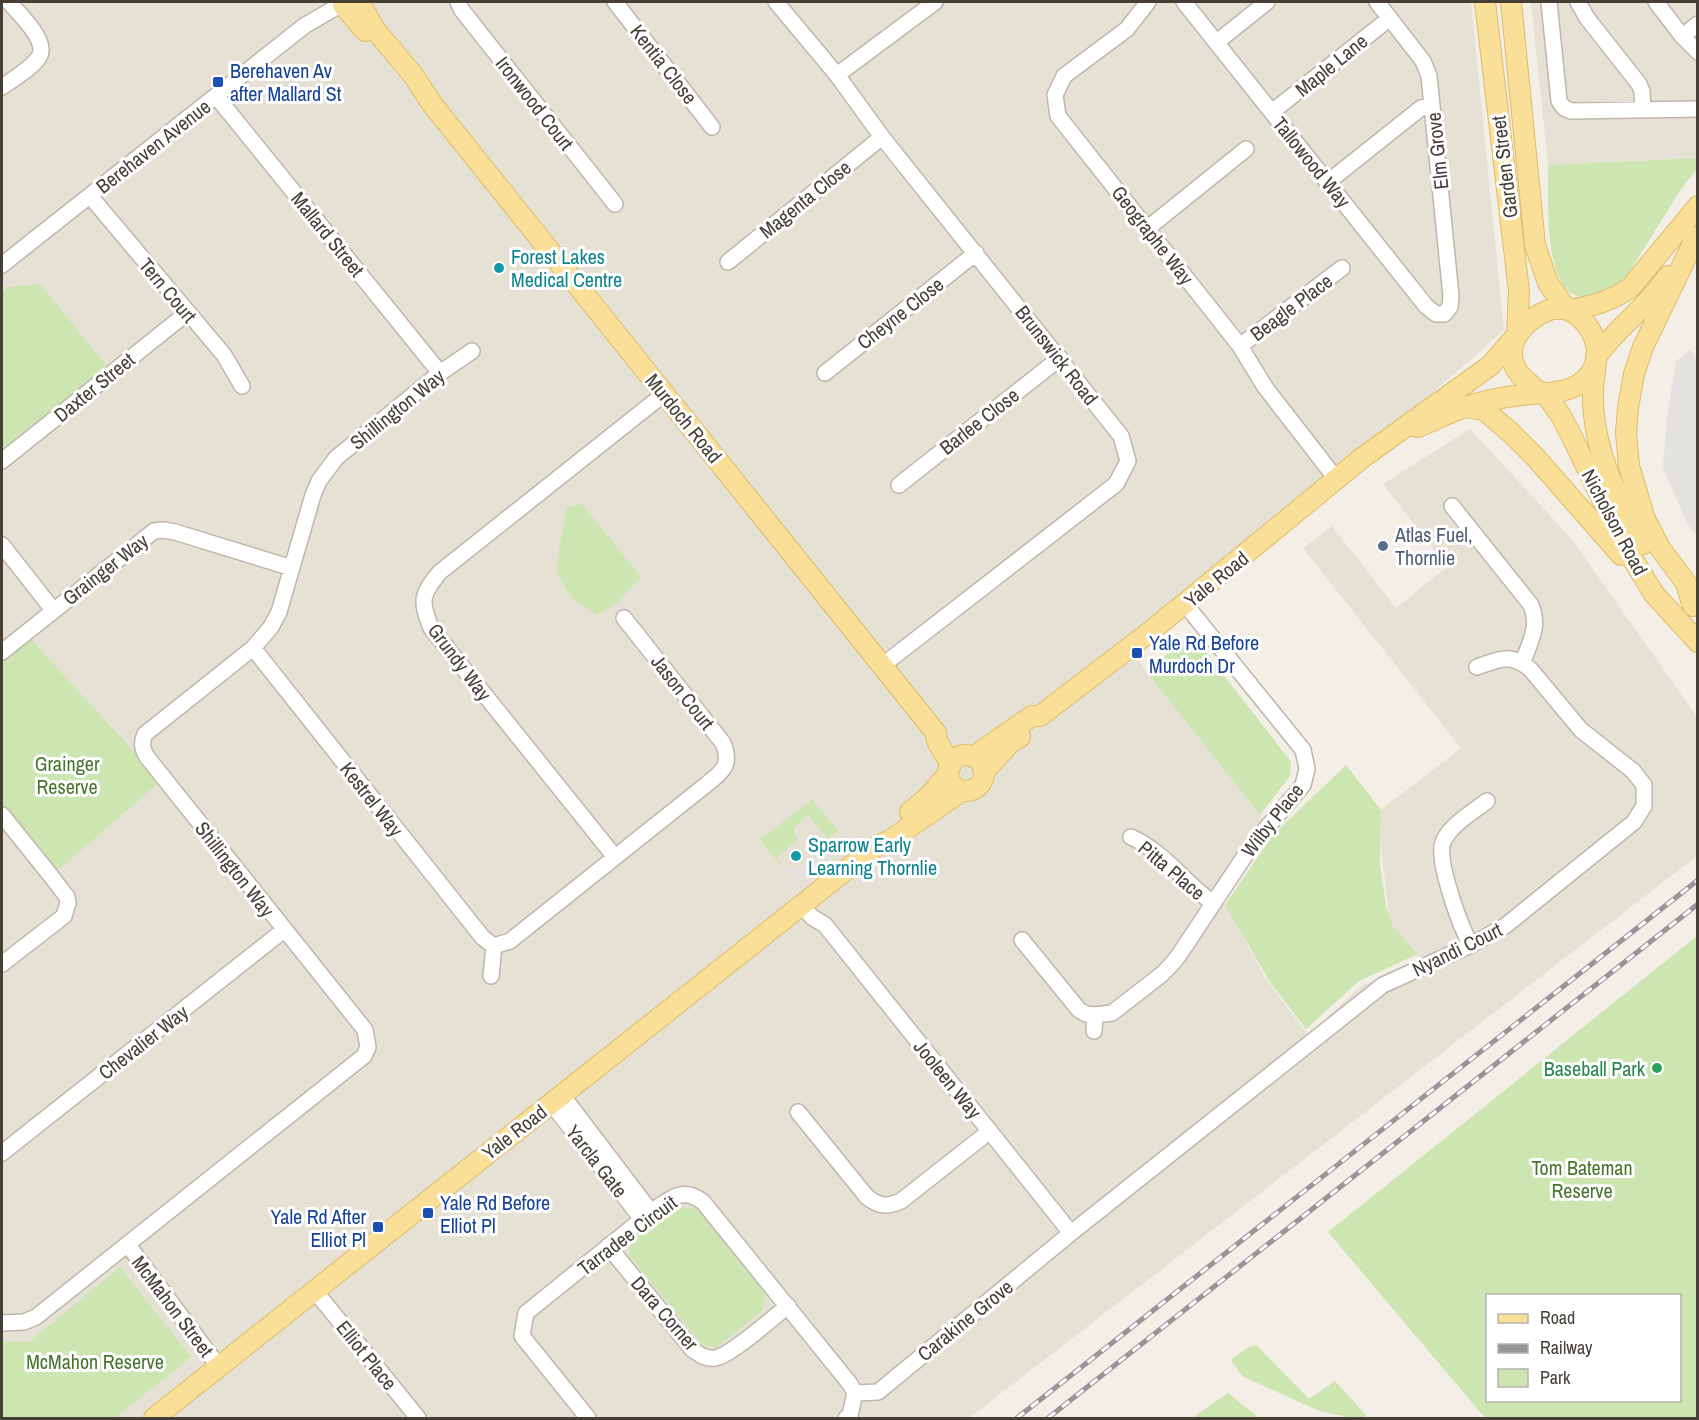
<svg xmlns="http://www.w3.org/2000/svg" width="1699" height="1420" font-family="'Archivo Narrow',sans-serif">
<rect width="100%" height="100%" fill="#f3efe7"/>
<path fill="#e6e1d5" d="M 2,2 L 1471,2 L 1504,330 L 1134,655 L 1271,829 L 1223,900 L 1264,976 L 1308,1035 L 1361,986 L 1420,960 L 1390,927 L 1381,846 L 1381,810 L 1461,748 L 1303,548 L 1332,526 L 1396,608 L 1447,567 L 1383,484 L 1470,429 L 1571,538 L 1697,717 L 1697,856 L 969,1418 L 2,1418 Z
M 1531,2 L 1697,2 L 1697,158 L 1548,165 Z"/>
<path fill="#cde5b1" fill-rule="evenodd" d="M 1698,158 L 1697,169 L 1681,189 L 1630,271 C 1617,286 1610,290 1592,295 C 1540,311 1549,193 1548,165 Z
M 40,284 L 109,369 L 2,455 L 2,293 L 9,287 Z
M 582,504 L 641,577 L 617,603 L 597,615 L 571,597 L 557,573 L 559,549 L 567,507 Z
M 25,633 L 161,781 L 51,876 L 2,815 L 2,652 Z
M 1192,634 L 1291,762 L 1290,776 L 1260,815 L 1146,671 Z
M 1346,765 L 1381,810 L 1380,866 L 1386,906 L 1393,927 L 1418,954 L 1359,981 L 1306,1029 L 1270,982 L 1225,905 L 1272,836 Z
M 812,799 L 838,831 L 828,839 L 808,815 L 793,829 L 798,839 L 777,857 L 780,861 L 779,863 L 760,840 Z
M 1697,936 L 1697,1418 L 1485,1418 L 1328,1232 ZM 1488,1296 L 1680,1296 L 1680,1400 L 1488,1400 Z
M 677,1207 L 698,1209 L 766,1294 L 762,1311 L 716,1348 L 702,1344 L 629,1255 L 631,1241 Z
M 120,1267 L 191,1357 L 115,1418 L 2,1418 L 2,1341 L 29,1342 Z
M 1256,1345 L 1309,1399 L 1335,1381 L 1366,1415 L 1366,1418 L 1352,1418 L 1319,1411 L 1242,1376 L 1231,1360 L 1247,1348 Z
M 1228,1393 L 1259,1418 L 1192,1418 Z"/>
<path fill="#e4e2de" d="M 1690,350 L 1698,360 L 1697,536 L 1688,525 L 1663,468 L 1667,417 L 1676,361 Z
M 838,836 L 846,846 L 797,885 L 787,871 L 793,867 L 796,870 Z"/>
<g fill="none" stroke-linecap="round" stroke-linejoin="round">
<defs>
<path id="minor" d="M 458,2 L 461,9 L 615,204
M 615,2 L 712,127
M 776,2 L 837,75 L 882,137 L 1121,436 L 1128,461 L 1116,484 L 883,665
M 1148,2 L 1127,29 L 1064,76 L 1055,95 L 1058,116 L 1240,346 L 1265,387 L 1337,480
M 1184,2 L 1426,306 L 1436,314 L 1444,314 L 1450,307 L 1451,296 L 1429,76 L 1423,61 L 1377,2
M 1549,2 L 1559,101 L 1564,108 L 1571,111 L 1698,109
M 1578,2 L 1587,18 L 1639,84 L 1642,91 L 1643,109
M 1656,2 L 1682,36 L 1698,52
M 1690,30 L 1698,24
M 1217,42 L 1267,2
M 837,75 L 935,2
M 2,87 C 13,79 31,69 39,57 C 49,41 19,14 9,2
M 216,96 L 440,373
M 1272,112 L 1390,18
M 1328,182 L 1421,108 L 1432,105
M 90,196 L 224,355 L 242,386
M 1148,228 L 1246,149
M 728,262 L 882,137
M 2,265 L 304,26 L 340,5
M 1240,346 L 1342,268
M 825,373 L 976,253
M 2,461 L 187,313
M 899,485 L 1060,358
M 1452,506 L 1531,605 C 1540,627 1530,641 1523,662
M 2,545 L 53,610
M 253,648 L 483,938 L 494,946 L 510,941 L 707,784 C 723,771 732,765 723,743 L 624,618
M 2,652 L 154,531 L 164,530 L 175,532 L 292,568
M 2,815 L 51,876 L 67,897 L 68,903 L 64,916 L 2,964
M 1131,837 C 1163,851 1185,883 1213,903
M 615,857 L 431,628 C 420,600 421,595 440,572 L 664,394
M 802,906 L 812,917 L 825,925 L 1071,1233
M 1022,940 L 1079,1010 L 1086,1014 L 1095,1015 L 1112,1013 L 1161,975 L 1171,965 L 1179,955 L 1252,845 L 1303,785 L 1307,769 L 1303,750 L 1185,604
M 1471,945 C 1461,928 1436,861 1443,842 C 1450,825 1473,812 1487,801
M 491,976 L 494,946
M 1094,1031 L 1095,1015
M 562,1095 L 651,1212
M 551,1103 L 642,1219
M 798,1112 L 867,1197 C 880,1207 887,1207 901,1201 L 990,1131
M 2,1153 L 284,930
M 128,1245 L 219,1367
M 608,1246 L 693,1350 C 700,1355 706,1359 715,1358 C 731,1356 773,1317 788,1306
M 315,1291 L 418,1418
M 2,1323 L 24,1322 L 36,1317 L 364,1056 L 368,1047 L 365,1030 L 147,757 C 142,748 141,743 145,734 L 253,648 L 271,627 L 279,612 L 313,495 L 319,481 L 336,458 L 440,373 L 472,351
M 855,1393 L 878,1392 L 1071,1233 L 1383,985 L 1471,945 L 1505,926 L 1634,822 L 1644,806 L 1644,785 L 1633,771 L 1581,730 L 1531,670 C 1511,652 1500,659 1477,667
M 588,1418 L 522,1336 L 526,1313 L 651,1212 C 670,1199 682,1186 703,1202 L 850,1384 L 855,1393 L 850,1415 L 846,1418"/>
<path id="major" d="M 359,2 L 376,31 L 413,75 L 432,104 L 936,733 L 937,741 L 951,765
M 1485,2 L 1519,291 L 1517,333
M 1511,2 L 1535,245 L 1548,283 L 1567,310
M 343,5 L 365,31
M 1552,309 C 1558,309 1565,308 1570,311 C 1587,319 1601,342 1596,361 C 1591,380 1574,390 1555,392 C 1551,393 1545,394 1541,392 C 1538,391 1533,387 1530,384 C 1494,357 1517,321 1552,309 Z
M 1570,310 C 1593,306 1612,301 1631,287 L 1698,206
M 1596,357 C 1617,327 1648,307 1668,276
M 1596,360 C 1595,374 1592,389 1593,403 C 1595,451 1618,503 1643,544
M 1545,393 L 1561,416 L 1572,437 L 1623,543 L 1654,594 L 1698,642
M 1465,407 L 1484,410 L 1510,432 L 1536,458 L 1621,555
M 1417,427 C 1429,423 1440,417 1452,412 C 1481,400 1511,395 1542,393
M 1693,606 L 1686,583 L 1660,548 L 1645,519 L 1629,466 L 1626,433 L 1628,408 L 1634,374 L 1643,347 L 1696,237
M948 773a18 18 0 1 1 36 0a18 18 0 1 1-36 0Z
M 973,757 L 1032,716 L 1040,716 L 1151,631 L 1362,458 L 1491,365 L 1515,337
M 984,772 L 1010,743 L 1020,737
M 910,812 L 927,798 L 948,774
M 154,1418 L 875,847 L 889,841 L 962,791"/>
</defs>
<use href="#minor" stroke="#beb7aa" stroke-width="18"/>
<use href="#major" stroke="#debc69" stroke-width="22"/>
<use href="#minor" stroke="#fff" stroke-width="15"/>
<use href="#major" stroke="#fadf98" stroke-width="20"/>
<defs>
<path id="rail" d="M 1017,1418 L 1698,880
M 1048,1418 L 1698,904"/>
</defs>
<use href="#rail" stroke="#969696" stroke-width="5"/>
<use href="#rail" stroke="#fff" stroke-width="3" stroke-dasharray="9" stroke-linecap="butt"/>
</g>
<g fill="#1a4fb4" stroke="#fff" stroke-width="2">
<rect x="212" y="76" width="12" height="12" rx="3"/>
<rect x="1131" y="647" width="12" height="12" rx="3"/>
<rect x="422" y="1207" width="12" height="12" rx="3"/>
<rect x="372" y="1221" width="12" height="12" rx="3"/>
</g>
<g fill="#0f9aa8" stroke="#fff" stroke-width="2">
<circle cx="499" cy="268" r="6"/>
<circle cx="796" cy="856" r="6"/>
</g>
<circle fill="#5c6f8a" stroke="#fff" stroke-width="2" cx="1383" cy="546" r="6"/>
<circle fill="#2e9e5b" stroke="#fff" stroke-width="2" cx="1657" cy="1068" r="6"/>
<g text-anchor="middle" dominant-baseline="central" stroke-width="6" stroke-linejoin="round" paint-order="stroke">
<g font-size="20" fill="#453f36" stroke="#fff">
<text transform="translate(664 64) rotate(52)">Kentia Close</text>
<text transform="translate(1331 65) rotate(-39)">Maple Lane</text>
<text transform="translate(535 103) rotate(52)">Ironwood Court</text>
<text transform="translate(153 146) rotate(-38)">Berehaven Avenue</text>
<text transform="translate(1437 151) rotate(-96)">Elm Grove</text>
<text transform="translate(1312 162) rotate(51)">Tallowood Way</text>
<text transform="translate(1504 167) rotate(-97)">Garden Street</text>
<text transform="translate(805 199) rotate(-39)">Magenta Close</text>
<text transform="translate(328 234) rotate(51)">Mallard Street</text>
<text transform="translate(1153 235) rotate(52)">Geographe Way</text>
<text transform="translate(168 290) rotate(50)">Tern Court</text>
<text transform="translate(1291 307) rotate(-37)">Beagle Place</text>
<text transform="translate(900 313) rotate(-38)">Cheyne Close</text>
<text transform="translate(1057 355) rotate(52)">Brunswick Road</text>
<text transform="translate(94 387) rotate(-39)">Daxter Street</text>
<text transform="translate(397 409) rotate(-39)">Shillington Way</text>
<text transform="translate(684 418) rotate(51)">Murdoch Road</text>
<text transform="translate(979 421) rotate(-38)">Barlee Close</text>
<text transform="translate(1615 522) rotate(62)">Nicholson Road</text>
<text transform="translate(105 569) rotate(-38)">Grainger Way</text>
<text transform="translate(1216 579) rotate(-39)">Yale Road</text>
<text transform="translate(460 662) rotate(53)">Grundy Way</text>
<text transform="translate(683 692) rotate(52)">Jason Court</text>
<text transform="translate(372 799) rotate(52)">Kestrel Way</text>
<text transform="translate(1272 820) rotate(-52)">Wilby Place</text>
<text transform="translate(235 869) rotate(52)">Shillington Way</text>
<text transform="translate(1172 870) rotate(40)">Pitta Place</text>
<text transform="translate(1457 949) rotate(-26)">Nyandi Court</text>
<text transform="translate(143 1042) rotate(-38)">Chevalier Way</text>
<text transform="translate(948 1079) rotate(51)">Jooleen Way</text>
<text transform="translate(514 1132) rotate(-38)">Yale Road</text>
<text transform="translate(597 1161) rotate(52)">Yarcla Gate</text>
<text transform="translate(627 1235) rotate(-37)">Tarradee Circuit</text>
<text transform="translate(173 1306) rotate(53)">McMahon Street</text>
<text transform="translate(665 1313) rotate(49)">Dara Corner</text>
<text transform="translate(965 1320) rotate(-39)">Carakine Grove</text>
<text transform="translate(367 1355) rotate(51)">Elliot Place</text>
</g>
<g font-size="20" fill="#164399" stroke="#fff" text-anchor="start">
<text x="230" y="70">Berehaven Av<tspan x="230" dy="23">after Mallard St</tspan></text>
<text x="1149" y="642">Yale Rd Before<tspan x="1149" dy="23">Murdoch Dr</tspan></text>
<text x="440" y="1202">Yale Rd Before<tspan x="440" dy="23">Elliot Pl</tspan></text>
<text x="366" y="1216" text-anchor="end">Yale Rd After<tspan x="366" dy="23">Elliot Pl</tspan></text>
</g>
<g font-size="20" fill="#0d838f" stroke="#fff" text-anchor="start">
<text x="511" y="256">Forest Lakes<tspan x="511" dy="23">Medical Centre</tspan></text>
<text x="808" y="844">Sparrow Early<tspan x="808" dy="23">Learning Thornlie</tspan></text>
</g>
<g font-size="20" fill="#4e5e75" stroke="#fff" text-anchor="start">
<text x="1395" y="534">Atlas Fuel,<tspan x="1395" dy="23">Thornlie</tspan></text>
</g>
<g font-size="20" fill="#47752c" stroke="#fff">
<text x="67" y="763">Grainger<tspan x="67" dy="23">Reserve</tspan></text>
<text x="1582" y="1167">Tom Bateman<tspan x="1582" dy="23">Reserve</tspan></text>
<text x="95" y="1361">McMahon Reserve</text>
</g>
<g font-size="20" fill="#27864d" stroke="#fff" text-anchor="end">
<text x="1645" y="1068">Baseball Park</text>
</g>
</g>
<rect width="1699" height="1420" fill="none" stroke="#453f36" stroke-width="6"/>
<rect x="1486" y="1294" width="195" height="108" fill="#ffffff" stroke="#b5b2af" stroke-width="1.5"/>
<rect x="1498" y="1314" width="30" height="9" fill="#fadf98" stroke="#b5b2af" stroke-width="1.5"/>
<text x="1540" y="1324" font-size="18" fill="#453f36">Road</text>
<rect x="1498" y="1344" width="30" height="9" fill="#969696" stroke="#b5b2af" stroke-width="1.5"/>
<text x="1540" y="1354" font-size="18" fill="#453f36">Railway</text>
<rect x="1498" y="1369" width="30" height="18" fill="#cde5b1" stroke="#b5b2af" stroke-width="1.5"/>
<text x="1540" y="1384" font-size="18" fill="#453f36">Park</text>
</svg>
